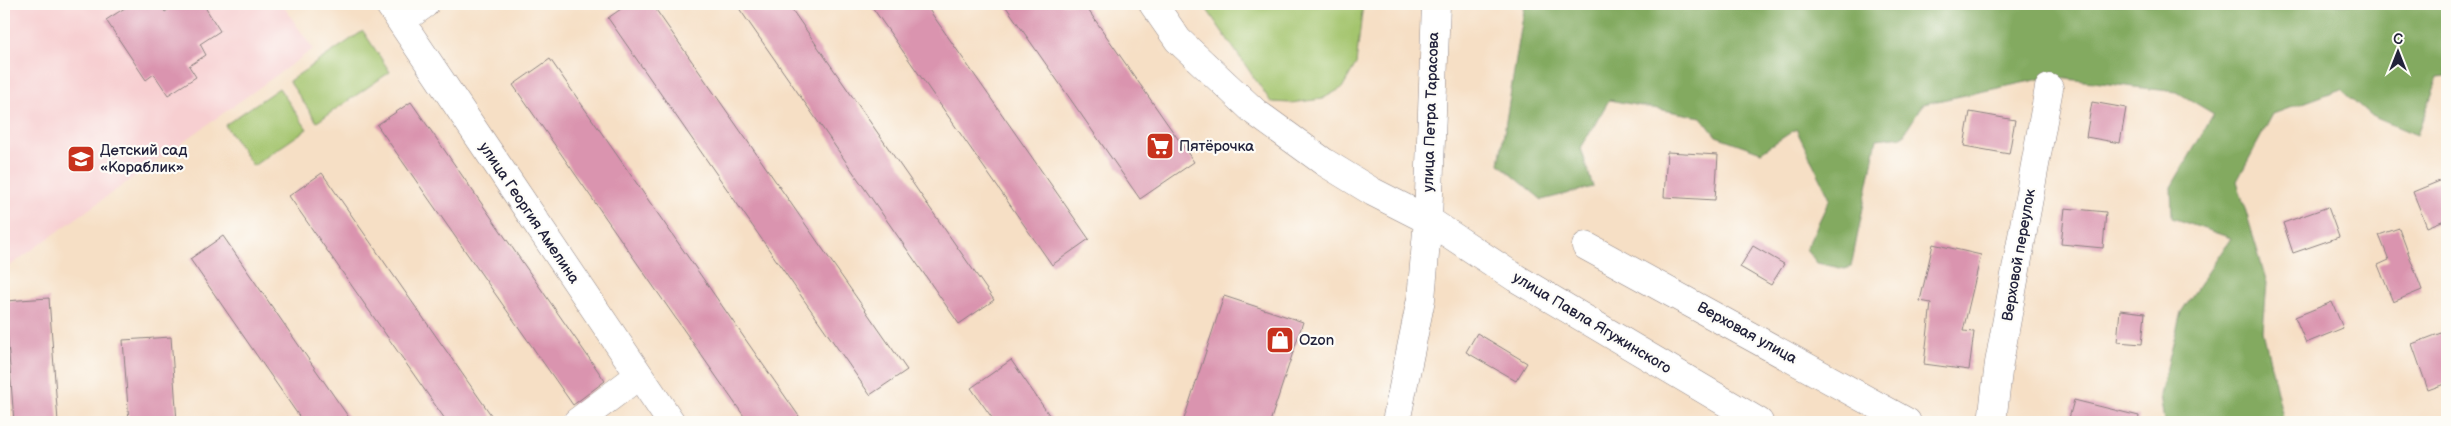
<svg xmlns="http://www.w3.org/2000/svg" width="2451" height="426" font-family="'Balsamiq Sans',sans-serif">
<rect width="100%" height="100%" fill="#fdfcf7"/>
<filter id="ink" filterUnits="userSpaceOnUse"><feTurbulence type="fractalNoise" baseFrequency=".02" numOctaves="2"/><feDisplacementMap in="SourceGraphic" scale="10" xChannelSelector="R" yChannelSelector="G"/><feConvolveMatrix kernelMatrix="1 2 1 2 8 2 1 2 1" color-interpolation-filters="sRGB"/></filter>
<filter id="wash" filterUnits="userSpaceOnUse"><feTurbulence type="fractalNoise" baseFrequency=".0096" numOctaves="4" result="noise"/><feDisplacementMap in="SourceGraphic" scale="20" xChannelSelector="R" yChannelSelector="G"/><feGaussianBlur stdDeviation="1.12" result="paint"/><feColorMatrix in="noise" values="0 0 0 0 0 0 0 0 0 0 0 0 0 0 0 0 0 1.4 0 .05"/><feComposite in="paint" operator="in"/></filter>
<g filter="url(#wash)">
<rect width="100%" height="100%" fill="#f6dfc5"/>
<path fill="#f7cfd1" d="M 4,4 L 282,4 L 313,49 L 4,270 Z"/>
<path fill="#a4c56e" stroke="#637454" d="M 1203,4 L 1363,4 L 1356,64 L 1342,88 L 1322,99 L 1291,103 L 1271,102 Z
M 363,31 L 390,72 L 317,122 L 289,81 Z
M 279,88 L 307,129 L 253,166 L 225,125 Z"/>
<path fill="#83aa61" stroke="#52664e" d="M 1525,4 L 1914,4 L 1919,11 L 1952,4 L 2447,4 L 2447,77 L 2438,78 L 2417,135 L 2371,116 L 2341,89 L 2273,114 L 2237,181 L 2267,283 L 2263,331 L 2284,422 L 2164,422 L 2160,395 L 2181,312 L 2231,238 L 2172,218 L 2171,187 L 2214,114 L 2177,92 L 2050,77 L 1923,104 L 1903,136 L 1877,139 L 1851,267 L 1845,269 L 1817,263 L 1806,249 L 1830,198 L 1796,129 L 1761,152 L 1716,136 L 1701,117 L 1609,100 L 1581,148 L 1593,187 L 1542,200 L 1499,164 Z"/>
<g id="blocks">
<path fill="#da94af" d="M 131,4 L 160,4 L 165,12 L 177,4 L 203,4 L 220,31 L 200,44 L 206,55 L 189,66 L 196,77 L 168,95 L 154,74 L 146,80 L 106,20 Z
M 628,4 L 652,4 L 907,370 L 870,395 L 608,18 Z
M 736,4 L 788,4 L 994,300 L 959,324 Z
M 870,4 L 925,4 L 1089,239 L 1052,265 Z
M 1004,4 L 1084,4 L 1194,162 L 1140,199 Z
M 550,59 L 803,422 L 748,422 L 513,85 Z
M 411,102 L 605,381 L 573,405 L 377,125 Z
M 2092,102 L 2126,108 L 2120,143 L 2086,137 Z
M 1970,112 L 2015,120 L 2009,154 L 1964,146 Z
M 1667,152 L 1718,155 L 1715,200 L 1664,197 Z
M 322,173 L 496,422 L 447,422 L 289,196 Z
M 2447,178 L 2447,219 L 2427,227 L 2413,192 Z
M 2328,207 L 2339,237 L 2293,253 L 2283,223 Z
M 2065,208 L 2106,212 L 2103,248 L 2061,244 Z
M 2399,228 L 2422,290 L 2393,302 L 2378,265 L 2389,260 L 2379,235 Z
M 223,236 L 352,422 L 303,422 L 190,259 Z
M 1933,244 L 1981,255 L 1963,331 L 1974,332 L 1969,370 L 1924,364 L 1931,303 L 1920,301 Z
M 1753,246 L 1784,264 L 1771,285 L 1740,267 Z
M 1224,296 L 1303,322 L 1270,422 L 1183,422 Z
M 49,298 L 58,422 L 14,422 L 5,301 Z
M 2332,302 L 2343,328 L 2306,343 L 2295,317 Z
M 2120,310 L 2145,313 L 2142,344 L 2117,342 Z
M 1477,333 L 1527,363 L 1516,381 L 1466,352 Z
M 2441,333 L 2447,350 L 2447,383 L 2428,390 L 2412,344 Z
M 171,337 L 177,422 L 129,422 L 123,340 Z
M 1011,360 L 1054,422 L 995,422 L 971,388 Z
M 2074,400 L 2139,416 L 2138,422 L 2068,422 Z"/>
</g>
</g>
<g filter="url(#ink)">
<use href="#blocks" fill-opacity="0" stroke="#8c8080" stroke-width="1"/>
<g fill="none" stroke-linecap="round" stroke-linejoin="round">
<defs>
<path id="minor" d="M 389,4 L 671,422
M 1153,4 L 1178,40 L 1255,112 L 1324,162 L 1373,192 L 1428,220 L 1516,278 L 1759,422
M 401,21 L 425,4
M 1586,246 L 1907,422
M 577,422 L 638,376
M 1396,422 L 1421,299 L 1428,220 L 1436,4
M 1992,422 L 1999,363 L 2049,88"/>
</defs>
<use href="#minor" stroke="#8c8080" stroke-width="29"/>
<use href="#minor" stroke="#fff" stroke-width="28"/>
</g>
</g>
<defs>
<symbol id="supermarket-square" viewBox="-11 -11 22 22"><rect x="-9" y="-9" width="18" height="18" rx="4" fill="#c8321e" stroke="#fdfcf7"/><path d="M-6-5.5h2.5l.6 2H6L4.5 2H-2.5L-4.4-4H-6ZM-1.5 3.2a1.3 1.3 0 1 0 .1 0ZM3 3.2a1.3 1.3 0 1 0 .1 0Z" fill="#fff"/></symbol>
<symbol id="school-square" viewBox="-11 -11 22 22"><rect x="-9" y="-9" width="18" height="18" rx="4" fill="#c8321e" stroke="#fdfcf7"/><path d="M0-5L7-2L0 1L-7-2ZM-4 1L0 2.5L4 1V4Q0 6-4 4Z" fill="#fff"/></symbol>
<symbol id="shop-square" viewBox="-11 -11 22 22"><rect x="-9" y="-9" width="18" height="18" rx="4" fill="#c8321e" stroke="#fdfcf7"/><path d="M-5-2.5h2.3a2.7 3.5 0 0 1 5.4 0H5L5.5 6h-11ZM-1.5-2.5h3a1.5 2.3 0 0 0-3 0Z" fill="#fff"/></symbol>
</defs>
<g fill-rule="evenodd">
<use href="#supermarket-square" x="1144" y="130" width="32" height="32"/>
<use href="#school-square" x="65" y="143" width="32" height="32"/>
<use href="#shop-square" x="1264" y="324" width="32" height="32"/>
</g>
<g text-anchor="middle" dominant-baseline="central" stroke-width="4.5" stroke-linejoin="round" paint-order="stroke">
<g font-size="15" fill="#22223b" stroke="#fdfcf7">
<text transform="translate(1431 112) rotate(-88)">улица Петра Тарасова</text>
<text transform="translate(529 213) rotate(56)">улица Георгия Амелина</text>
<text transform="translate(2019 255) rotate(-80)">Верховой переулок</text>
<text transform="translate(1592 323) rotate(31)">улица Павла Ягужинского</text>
<text transform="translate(1747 333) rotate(29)">Верховая улица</text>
</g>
<g font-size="15" fill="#22223b" stroke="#fdfcf7" text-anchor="start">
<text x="1179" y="146">Пятёрочка</text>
<text x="100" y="150">Детский сад<tspan x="100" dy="17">«Кораблик»</tspan></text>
<text x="1299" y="340">Ozon</text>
</g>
</g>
<rect width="2451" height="426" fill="none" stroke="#fdfcf7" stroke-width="20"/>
<g transform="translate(2398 52)" stroke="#fdfcf7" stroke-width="4" paint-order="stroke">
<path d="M0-4L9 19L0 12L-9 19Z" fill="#22223b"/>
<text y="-8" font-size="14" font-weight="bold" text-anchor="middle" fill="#22223b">С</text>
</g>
</svg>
